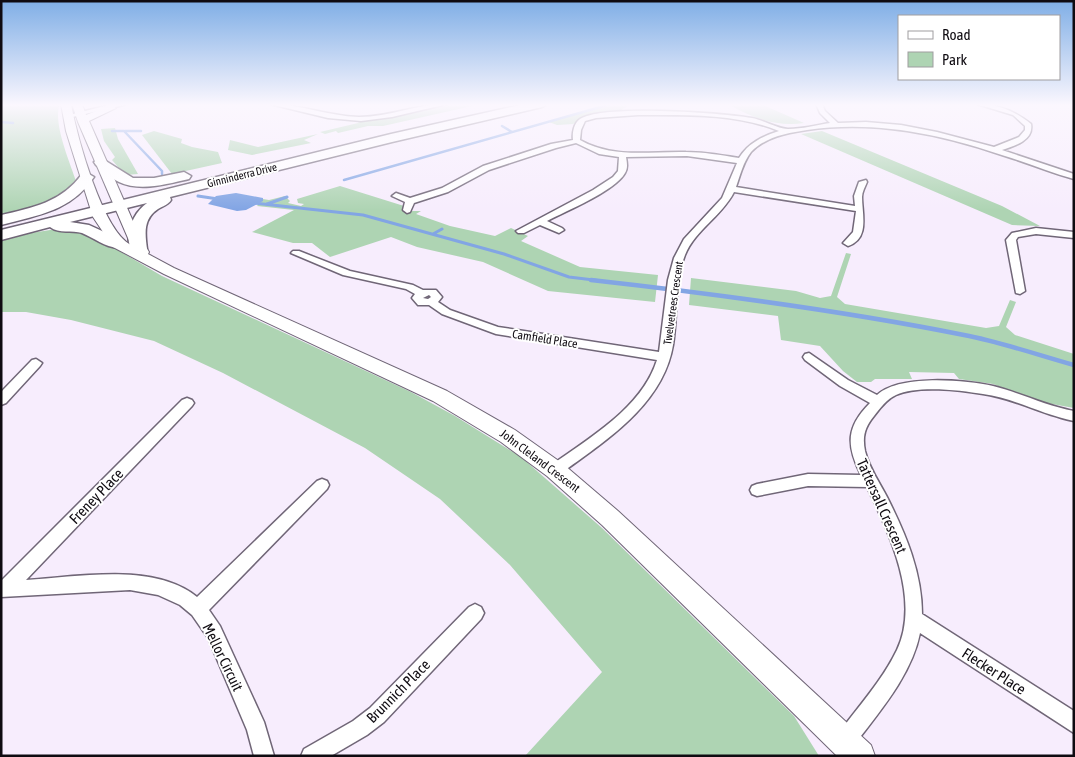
<svg xmlns="http://www.w3.org/2000/svg" width="1075" height="757" font-family="'Asap Condensed',sans-serif">
<rect width="100%" height="100%" fill="#f7edfd"/>
<path fill="#aed4b3" d="M 1,104 L 60,104 C 52,121 70,163 76,181 C 57,204 29,209 1,216 Z
M 451,104 L 481,104 L 383,126 L 368,126 L 338,133 L 336,131 L 325,134 L 320,132 L 358,123 L 361,120 Z
M 615,104 L 631,104 L 618,112 L 598,113 L 583,118 L 573,124 L 557,125 L 549,122 Z
M 728,104 L 761,104 L 804,123 C 776,127 752,118 728,104 Z
M 115,128 L 118,139 L 138,174 L 125,175 L 112,160 L 115,157 L 104,141 L 101,129 Z
M 154,131 L 182,139 L 181,143 L 192,147 L 218,152 L 222,163 L 172,174 L 142,135 Z
M 822,131 L 1002,206 L 1040,226 L 1012,225 L 801,134 Z
M 318,134 L 304,140 L 311,143 L 252,155 L 228,150 L 230,140 L 258,147 Z
M 340,186 L 404,206 L 406,211 L 421,211 L 416,214 L 450,226 L 495,236 L 511,228 L 528,236 L 521,241 L 580,267 L 658,275 L 655,302 L 548,291 L 483,262 L 417,247 L 391,237 L 330,257 L 312,243 L 293,243 L 252,232 L 294,210 L 257,206 L 263,199 L 269,200 L 285,196 L 290,201 L 288,203 L 301,206 L 304,204 L 298,203 L 297,199 Z
M 63,228 L 94,236 L 162,276 L 411,392 L 455,416 L 521,457 L 602,528 L 794,716 L 819,756 L 525,756 L 602,672 L 510,565 L 440,499 L 365,448 L 223,373 L 154,341 L 71,320 L 26,312 L 1,312 L 1,241 L 31,233 Z
M 846,253 L 851,254 L 837,297 L 845,304 L 986,328 L 999,326 L 1010,300 L 1016,302 L 1006,327 L 1015,335 L 1074,354 L 1074,408 L 1041,402 L 993,384 L 959,379 L 954,373 L 909,372 L 912,379 L 875,379 L 871,382 L 857,382 L 843,371 L 820,346 L 781,340 L 778,316 L 689,305 L 691,278 L 796,291 L 820,298 L 831,296 Z"/>
<path fill="#82a5e4" d="M 236,193 L 263,198 L 263,201 L 246,210 L 237,211 L 208,204 L 216,196 Z"/>
<g fill="none" stroke-linecap="round" stroke-linejoin="round">
<path stroke="#82a5e4" stroke-width="2.5" d="M 1,122 L 13,123
M 502,126 L 512,132
M 112,131 L 124,131 L 162,171 L 162,174
M 125,131 L 141,131
M 344,180 L 611,104"/>
<path stroke="#82a5e4" stroke-width="3" d="M 198,196 L 218,199
M 253,203 L 363,215 L 504,254 L 569,277 L 602,281
M 267,204 L 287,197
M 433,234 L 442,229"/>
<path stroke="#82a5e4" stroke-width="4.5" d="M 591,280 C 716,294 840,310 964,335 C 1001,342 1038,355 1074,365"/>
<defs>
<path id="street" d="M 113,104 L 128,104 L 68,118 L 65,116 Z
M 270,104 C 300,104 328,116 359,117 C 389,117 417,104 447,104 L 392,117 L 361,121 L 328,118 Z
M 816,104 L 822,104 L 825,111 L 838,123 L 866,122 L 901,125 L 937,132 L 994,147 L 1019,137 L 1025,130 L 1025,126 L 1013,115 L 977,104 C 998,104 1015,111 1031,124 C 1034,140 1015,146 1002,150 L 1074,174 L 1074,179 C 1051,173 1028,163 1005,156 C 941,134 874,120 807,130 C 787,133 765,137 751,152 C 743,162 740,176 736,187 L 855,206 L 854,196 L 859,182 L 866,180 L 867,182 C 865,187 862,192 862,197 C 862,214 870,239 848,246 L 843,243 L 853,232 L 856,211 L 734,192 C 722,216 695,230 685,255 C 674,283 678,315 673,345 C 663,405 605,441 560,474 L 555,476 L 550,474 L 548,470 L 550,466 C 589,438 642,408 657,360 L 496,334 L 442,314 L 429,305 L 418,305 L 412,298 L 415,294 L 406,289 L 343,275 L 291,253 L 293,251 L 299,251 L 350,271 L 413,285 L 423,290 L 436,290 L 442,297 L 438,302 L 450,310 L 498,327 L 659,352 L 668,280 L 674,258 L 684,239 L 722,198 L 737,163 L 687,156 L 626,157 C 627,163 628,168 625,173 C 615,191 566,211 547,221 L 562,228 L 564,230 L 559,233 L 540,225 L 524,233 L 518,233 L 516,231 L 593,190 L 613,177 L 618,171 L 619,157 L 599,154 L 576,143 L 556,148 L 489,170 L 448,192 L 414,203 L 410,212 L 407,213 L 403,210 L 405,202 L 392,196 L 396,193 L 410,198 L 442,188 L 483,166 L 551,144 L 573,140 C 572,133 574,123 580,119 C 603,104 722,113 752,118 C 763,120 779,129 788,129 C 802,129 817,125 830,123 L 820,113 ZM 638,115 C 684,115 736,113 779,131 C 763,136 748,143 739,158 C 721,155 703,152 686,152 C 649,151 614,159 580,140 L 581,130 L 585,121 L 596,118 ZM 429,295 L 431,297 L 428,299 L 423,298 Z
M 1036,228 L 1074,232 L 1074,238 L 1036,234 L 1018,237 L 1016,240 L 1025,291 L 1020,294 L 1016,293 L 1006,240 L 1012,233 Z
M 809,353 L 848,380 L 877,395 C 900,374 964,380 993,386 C 1021,393 1046,406 1074,411 L 1074,421 C 1043,415 1014,398 983,394 C 960,390 917,385 896,395 C 887,399 880,408 874,416 C 865,427 862,436 865,451 C 869,468 880,483 888,499 C 906,535 922,573 922,614 L 1074,711 L 1074,733 L 920,633 C 911,677 878,713 852,748 L 845,751 L 838,748 L 835,741 L 838,734 C 858,707 882,681 897,650 C 921,599 889,533 867,487 L 808,486 L 757,496 L 752,494 L 750,490 L 752,486 L 757,484 L 808,474 L 861,475 C 846,445 846,427 870,403 L 840,386 L 805,360 L 803,357 L 805,354 Z
M 36,359 L 42,363 L 40,366 L 6,403 L 1,405 L 1,392 L 32,360 Z
M 187,398 L 192,400 L 194,403 L 192,406 L 26,580 C 78,577 154,562 197,597 L 317,481 L 322,479 L 327,481 L 329,485 L 327,489 L 209,610 L 220,626 L 264,722 L 274,756 L 254,756 L 247,730 L 208,638 L 192,615 L 180,605 L 158,595 L 130,590 L 1,597 L 1,581 L 182,400 Z
M 475,604 L 481,607 L 484,613 L 481,619 L 384,722 L 367,735 L 331,756 L 301,756 L 304,749 L 353,721 L 370,708 L 469,607 Z"/>
<path id="secondary" d="M 61,104 L 71,104 C 77,136 102,230 131,245 L 78,122 L 72,104 L 82,104 L 86,115 L 111,105 L 116,108 L 89,121 L 139,235 L 149,252 L 148,254 L 174,268 L 447,391 L 515,430 L 563,464 L 618,511 L 871,745 L 875,756 L 837,756 L 602,525 L 547,476 L 501,442 L 433,401 L 164,274 L 113,247 L 93,217 L 66,131 Z"/>
<path id="primary" d="M 525,104 L 547,104 L 542,107 L 392,142 L 170,197 L 171,200 C 168,205 163,206 158,209 C 143,219 145,233 147,249 L 145,252 L 133,252 C 122,237 133,213 147,203 L 70,222 L 89,225 L 124,241 L 126,244 L 124,247 C 109,251 95,238 82,233 C 72,230 59,234 50,227 L 1,240 L 1,230 L 391,134 Z
M 101,158 L 133,178 L 154,178 L 184,172 L 191,176 L 189,179 C 167,184 140,192 119,182 C 110,178 104,170 96,165 L 94,162 Z
M 87,173 L 94,177 C 71,211 39,215 1,225 L 1,215 C 32,208 62,202 82,174 Z"/>
</defs>
<use href="#street" stroke="#706677" stroke-width="3"/>
<use href="#secondary" stroke="#706677" stroke-width="2"/>
<use href="#primary" stroke="#706677" stroke-width="3"/>
<use href="#street" fill="#fff" fill-rule="evenodd"/>
<use href="#secondary" fill="#fff" fill-rule="evenodd"/>
<use href="#primary" fill="#fff" fill-rule="evenodd"/>
</g>
<linearGradient id="sky" x2="0" y2="1"><stop stop-color="#7faee6"/><stop offset="0.5" stop-color="#fbf7fe"/><stop offset="1" stop-color="#fbf7fe" stop-opacity="0"/></linearGradient>
<rect width="1075" height="210" fill="url(#sky)"/>
<g text-anchor="middle" dominant-baseline="central" stroke-width="4" stroke-linejoin="round" paint-order="stroke">
<g font-size="11" fill="#0f0b11" stroke="#fff">
<text transform="translate(242 175) rotate(-14)">Ginninderra Drive</text>
<text transform="translate(673 303) rotate(-82)">Twelvetrees Crescent</text>
</g>
<g font-size="12" fill="#0f0b11" stroke="#fff">
<text transform="translate(545 339) rotate(9)">Camfield Place</text>
<text transform="translate(540 461) rotate(37)">John Cleland Crescent</text>
</g>
<g font-size="15" fill="#0f0b11" stroke="#fff">
<text transform="translate(96 496) rotate(-46)">Freney Place</text>
<text transform="translate(882 506) rotate(66)">Tattersall Crescent</text>
<text transform="translate(223 657) rotate(64)">Mellor Circuit</text>
<text transform="translate(994 671) rotate(33)">Flecker Place</text>
<text transform="translate(398 691) rotate(-45)">Brunnich Place</text>
</g>
</g>
<rect width="1075" height="757" fill="none" stroke="#0f0b11" stroke-width="5"/>
<rect x="898" y="15" width="162" height="65" fill="#ffffff" stroke="#9f9da0"/>
<rect x="908" y="31" width="25" height="8" fill="#ffffff" stroke="#9f9da0"/>
<text x="942" y="40" font-size="15" fill="#0f0b11">Road</text>
<rect x="908" y="52" width="25" height="15" fill="#aed4b3" stroke="#9f9da0"/>
<text x="942" y="65" font-size="15" fill="#0f0b11">Park</text>
</svg>
